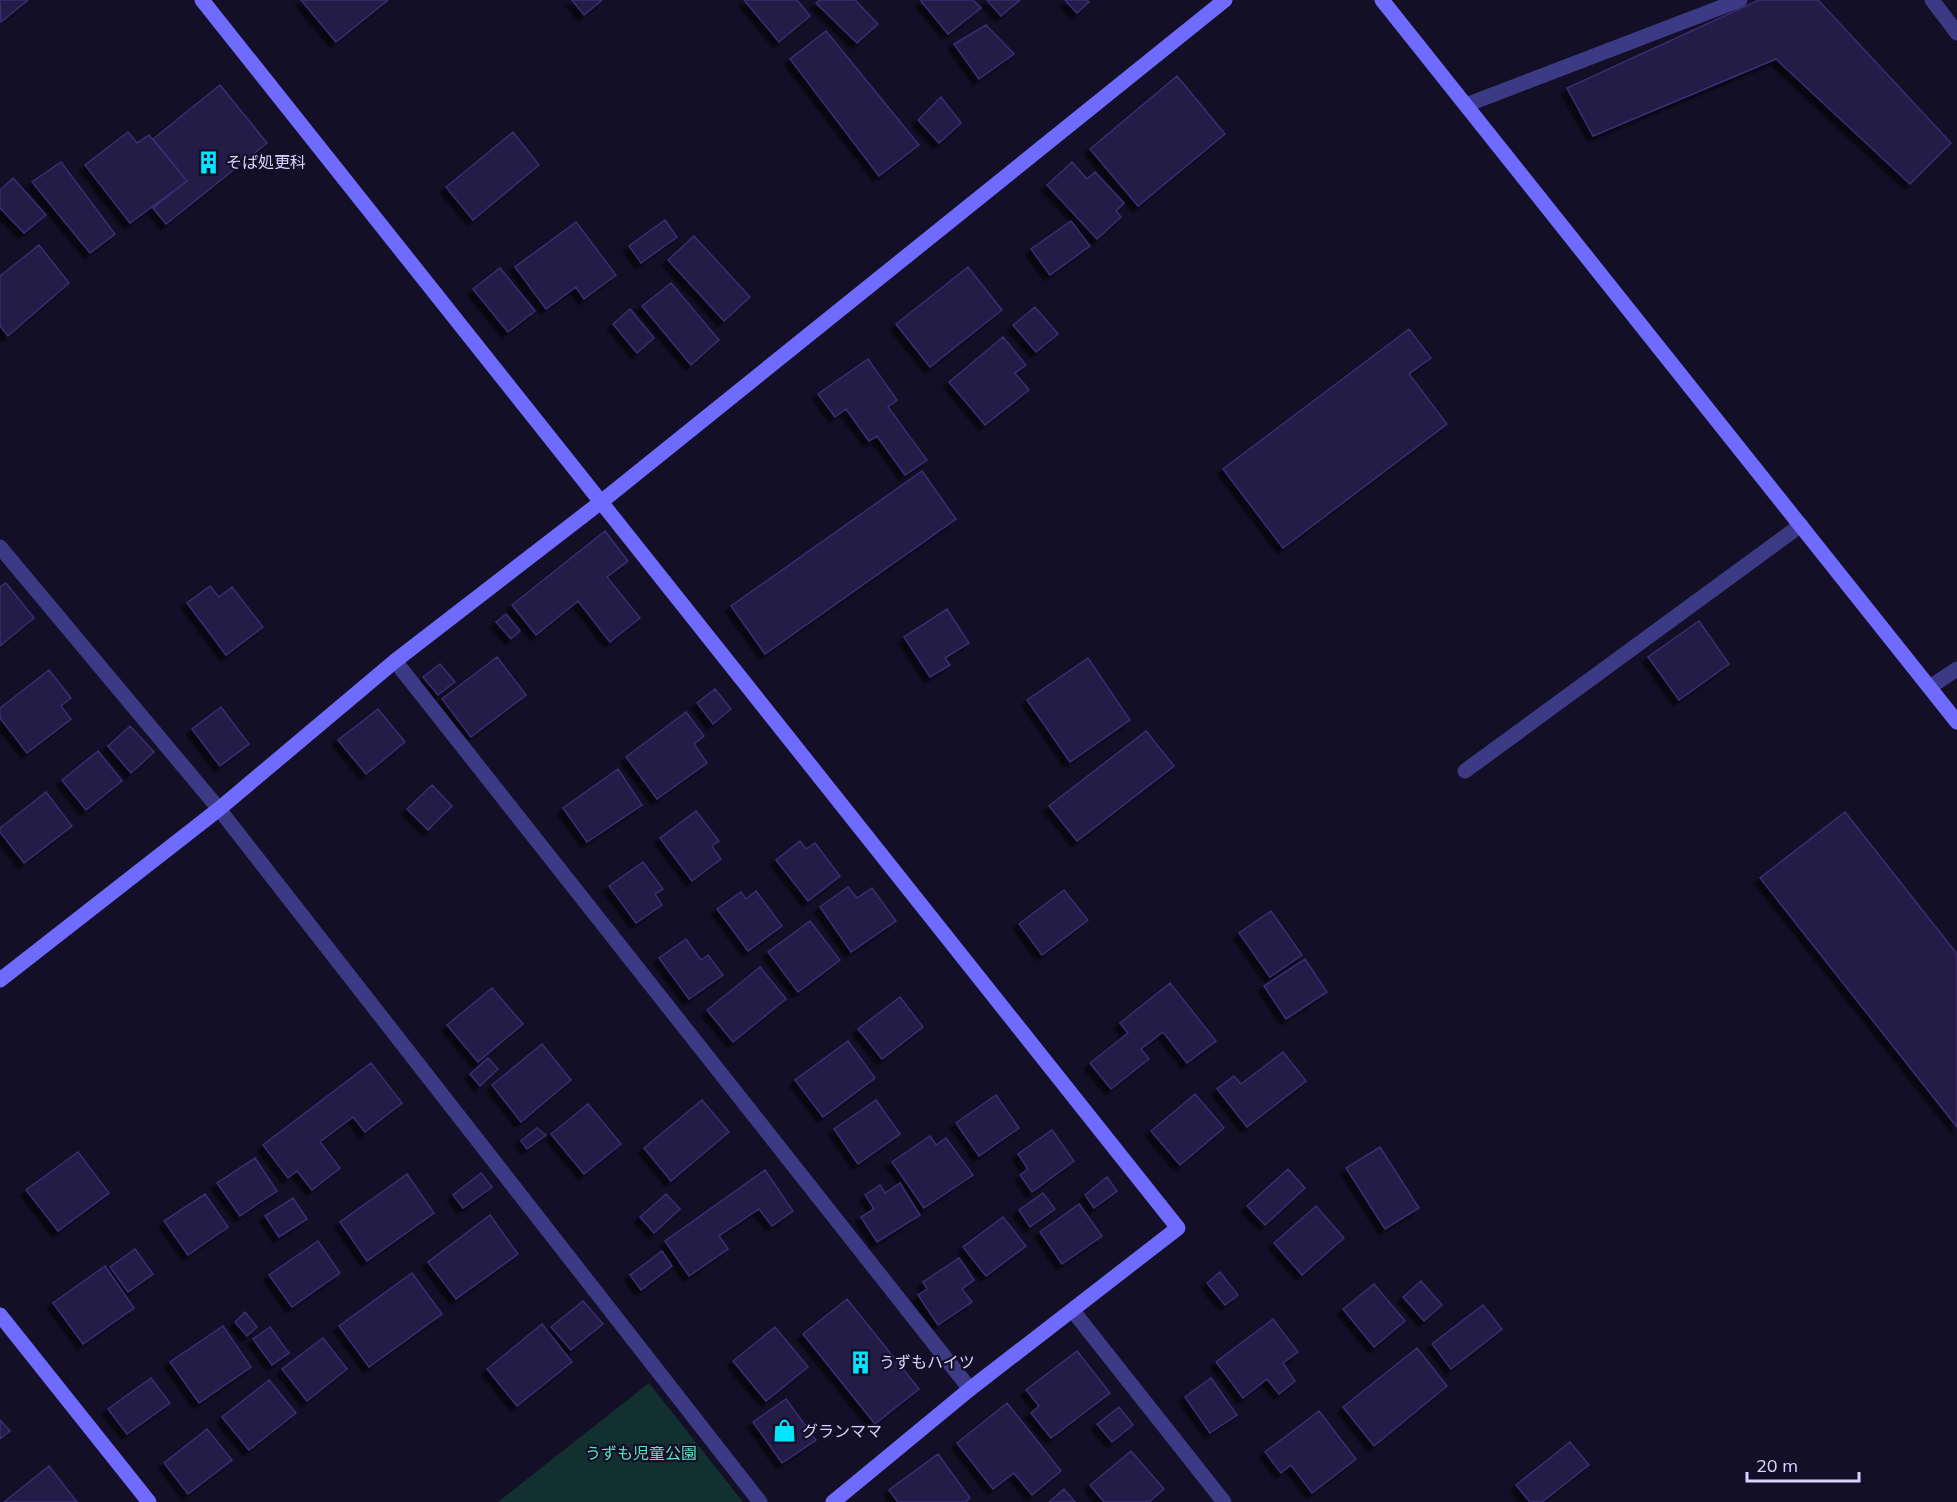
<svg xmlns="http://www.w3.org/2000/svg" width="1957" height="1502" font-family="Mulish,'Noto Sans JP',sans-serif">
<defs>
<filter id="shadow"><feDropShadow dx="-5.5" dy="5.5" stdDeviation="1.5" flood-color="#0009"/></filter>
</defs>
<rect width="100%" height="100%" fill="#130f26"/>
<path fill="#12302f" d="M 649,1383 L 743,1502 L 498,1502 Z"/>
<path fill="#241b47" stroke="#3b2d73" stroke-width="1.5" filter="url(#shadow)" d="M 0,0 L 28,0 L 1,22 Z
M 301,0 L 388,0 L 336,42 Z
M 572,0 L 602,0 L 584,15 Z
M 744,0 L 797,0 L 810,16 L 779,42 Z
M 820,0 L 855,0 L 878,24 L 857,43 L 816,3 Z
M 923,0 L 973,0 L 981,8 L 948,34 L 921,1 Z
M 987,0 L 1020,0 L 1001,16 Z
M 1065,0 L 1087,0 L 1089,2 L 1077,13 Z
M 1759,0 L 1818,0 L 1951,143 L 1910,184 L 1776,59 L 1593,136 L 1567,88 Z
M 986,25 L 1014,54 L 979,79 L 954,44 Z
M 826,31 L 919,145 L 879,176 L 790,59 Z
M 1177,76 L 1225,134 L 1138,206 L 1090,149 Z
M 220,85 L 267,143 L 166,224 L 153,208 L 187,181 L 153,139 Z
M 941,97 L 961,123 L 939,143 L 918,120 Z
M 128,132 L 137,143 L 149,135 L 187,181 L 130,223 L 85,165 Z
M 513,132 L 539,165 L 473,220 L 446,187 Z
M 61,162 L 115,234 L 90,253 L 32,182 Z
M 1072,162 L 1087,179 L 1095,172 L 1124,203 L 1116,211 L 1121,217 L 1097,239 L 1047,185 Z
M 13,178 L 46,215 L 24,233 L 0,208 L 0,190 Z
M 665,220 L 677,237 L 641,263 L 629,246 Z
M 1071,221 L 1090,246 L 1050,275 L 1031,249 Z
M 576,222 L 616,275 L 584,299 L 576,287 L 546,309 L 515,267 Z
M 694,236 L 750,297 L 724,321 L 668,260 Z
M 39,245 L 69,283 L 8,336 L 0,326 L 0,276 Z
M 968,267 L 1002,310 L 930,367 L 896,324 Z
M 500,268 L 535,311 L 508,332 L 473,289 Z
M 671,283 L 719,340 L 691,365 L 642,306 Z
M 1035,307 L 1058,334 L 1036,352 L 1013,325 Z
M 630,309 L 654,338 L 637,353 L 613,324 Z
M 1409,329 L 1431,358 L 1409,374 L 1447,424 L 1283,548 L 1223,469 Z
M 1003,337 L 1026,365 L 1015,373 L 1029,390 L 985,425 L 949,382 Z
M 868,359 L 897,400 L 888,407 L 927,460 L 905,475 L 877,436 L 869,441 L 846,409 L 835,417 L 818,394 Z
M 922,471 L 956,519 L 765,654 L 731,606 Z
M 605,531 L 628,561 L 607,577 L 640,618 L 610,642 L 578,601 L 536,635 L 512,605 Z
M 6,583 L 34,618 L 0,646 L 0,587 Z
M 210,586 L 219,597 L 232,587 L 263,627 L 226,655 L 187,603 Z
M 947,609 L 969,643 L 945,658 L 950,665 L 930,677 L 904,637 Z
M 506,614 L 520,631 L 511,639 L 496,622 Z
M 1699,621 L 1729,664 L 1679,700 L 1648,657 Z
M 497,657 L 526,695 L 471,737 L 442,699 Z
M 1088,658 L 1130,720 L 1070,762 L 1027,700 Z
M 440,664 L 455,682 L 438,695 L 423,677 Z
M 49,670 L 71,698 L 61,706 L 71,719 L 27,753 L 0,718 L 0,708 Z
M 715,689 L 731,709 L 713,724 L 697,703 Z
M 221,707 L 249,744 L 220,766 L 192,729 Z
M 378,709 L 405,742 L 366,774 L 338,740 Z
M 686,712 L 704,736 L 694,744 L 707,763 L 657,799 L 626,757 Z
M 130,726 L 154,752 L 131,773 L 108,746 Z
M 1146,731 L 1174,766 L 1077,841 L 1049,806 Z
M 98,751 L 122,781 L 86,810 L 62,780 Z
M 618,769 L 642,805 L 587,842 L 563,808 Z
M 432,785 L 452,806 L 428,830 L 407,809 Z
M 46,792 L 72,826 L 24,863 L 0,832 L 0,828 Z
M 696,811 L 719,841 L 712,846 L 721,859 L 692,881 L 660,838 Z
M 1845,812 L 1957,954 L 1957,1127 L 1760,878 Z
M 800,841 L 806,849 L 815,843 L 840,876 L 808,901 L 776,860 Z
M 643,862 L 663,889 L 655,894 L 662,905 L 636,923 L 609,886 Z
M 848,887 L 857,898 L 872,888 L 896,921 L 851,952 L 820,907 Z
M 1064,890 L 1088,920 L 1042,955 L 1019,924 Z
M 756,891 L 782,926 L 748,951 L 717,909 L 741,892 L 746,899 Z
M 1271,911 L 1302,955 L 1270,977 L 1239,933 Z
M 810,921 L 840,960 L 798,992 L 768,952 Z
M 686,939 L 701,960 L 708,955 L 723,975 L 689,999 L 659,958 Z
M 1305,959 L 1327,992 L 1286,1019 L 1264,986 Z
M 760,967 L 786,999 L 733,1042 L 707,1010 Z
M 1170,983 L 1216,1041 L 1187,1063 L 1163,1032 L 1141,1049 L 1149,1059 L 1111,1089 L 1090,1063 L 1128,1033 L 1120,1023 Z
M 492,988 L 523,1024 L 478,1062 L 447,1025 Z
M 900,997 L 923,1027 L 882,1059 L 858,1029 Z
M 848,1041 L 875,1078 L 823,1117 L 795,1080 Z
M 542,1044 L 571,1080 L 521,1122 L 492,1085 Z
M 1283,1052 L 1306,1081 L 1247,1127 L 1217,1089 L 1234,1076 L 1241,1084 Z
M 488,1058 L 498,1069 L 480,1086 L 470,1074 Z
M 371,1063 L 402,1103 L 365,1132 L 353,1117 L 320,1142 L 340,1168 L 312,1190 L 297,1171 L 288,1178 L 263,1145 Z
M 1195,1094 L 1224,1128 L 1180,1165 L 1151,1131 Z
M 996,1095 L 1019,1128 L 979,1156 L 956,1123 Z
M 702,1100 L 729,1132 L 671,1181 L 644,1148 Z
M 876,1100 L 900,1134 L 858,1164 L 834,1129 Z
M 588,1104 L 621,1144 L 584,1174 L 551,1134 Z
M 537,1128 L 546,1135 L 527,1149 L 521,1141 Z
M 1052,1130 L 1074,1161 L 1032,1192 L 1020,1175 L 1028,1169 L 1018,1154 Z
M 930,1136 L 936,1145 L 946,1138 L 973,1175 L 924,1208 L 892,1162 Z
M 1380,1147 L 1419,1208 L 1385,1229 L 1346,1168 Z
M 78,1152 L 109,1193 L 58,1231 L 26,1190 Z
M 255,1158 L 277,1191 L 240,1216 L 217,1183 Z
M 1288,1169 L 1305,1188 L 1265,1225 L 1247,1206 Z
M 765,1170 L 793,1211 L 772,1226 L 759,1209 L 719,1236 L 728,1249 L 689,1276 L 665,1241 Z
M 481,1173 L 492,1187 L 463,1208 L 453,1195 Z
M 407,1174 L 434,1213 L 367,1261 L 340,1222 Z
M 1107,1177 L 1117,1191 L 1094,1208 L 1085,1195 Z
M 900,1183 L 920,1215 L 877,1242 L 861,1217 L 874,1209 L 865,1195 L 880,1185 L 885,1193 Z
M 1043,1193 L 1055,1209 L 1030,1227 L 1019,1210 Z
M 205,1194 L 228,1227 L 188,1255 L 164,1221 Z
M 666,1194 L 680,1209 L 654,1233 L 640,1217 Z
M 293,1198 L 307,1219 L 279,1237 L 265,1216 Z
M 1079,1204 L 1102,1236 L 1062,1264 L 1040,1232 Z
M 1316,1206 L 1344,1238 L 1302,1275 L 1274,1243 Z
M 490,1215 L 518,1254 L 456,1299 L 428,1262 Z
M 1003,1217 L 1026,1246 L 986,1276 L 963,1247 Z
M 318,1241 L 340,1273 L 292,1307 L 269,1275 Z
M 135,1249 L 153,1274 L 128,1292 L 110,1267 Z
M 662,1251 L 672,1266 L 641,1290 L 630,1275 Z
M 959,1258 L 974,1280 L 962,1289 L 972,1302 L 938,1325 L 918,1295 L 927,1289 L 923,1282 Z
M 105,1266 L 134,1308 L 83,1344 L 53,1303 Z
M 1220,1272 L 1238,1295 L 1225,1305 L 1207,1283 Z
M 412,1273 L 442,1314 L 369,1367 L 339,1326 Z
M 1421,1281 L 1442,1305 L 1424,1321 L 1403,1297 Z
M 1374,1284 L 1405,1321 L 1374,1347 L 1343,1309 Z
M 847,1299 L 919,1389 L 875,1424 L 803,1334 Z
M 583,1301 L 603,1324 L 571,1350 L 551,1327 Z
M 1483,1305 L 1502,1329 L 1451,1369 L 1432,1344 Z
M 245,1312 L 257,1327 L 247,1336 L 235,1322 Z
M 1273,1319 L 1298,1352 L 1283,1363 L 1295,1381 L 1279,1394 L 1267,1379 L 1243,1398 L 1216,1362 Z
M 542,1324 L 572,1362 L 517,1406 L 487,1369 Z
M 223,1326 L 251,1367 L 199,1403 L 170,1362 Z
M 270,1327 L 289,1353 L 272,1365 L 253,1339 Z
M 775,1327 L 808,1367 L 766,1401 L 733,1361 Z
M 323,1338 L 347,1369 L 307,1401 L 282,1369 Z
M 1417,1348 L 1447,1386 L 1374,1446 L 1343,1407 Z
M 1077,1351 L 1110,1393 L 1051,1438 L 1031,1413 L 1039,1406 L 1026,1390 Z
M 151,1378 L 170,1403 L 127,1434 L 108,1409 Z
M 1211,1378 L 1237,1415 L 1210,1433 L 1185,1397 Z
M 269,1380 L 296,1413 L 249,1450 L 222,1417 Z
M 786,1399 L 816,1440 L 782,1463 L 753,1422 Z
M 1007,1403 L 1061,1471 L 1032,1495 L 1014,1473 L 993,1489 L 957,1443 Z
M 1119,1407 L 1133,1425 L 1112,1442 L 1097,1424 Z
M 1319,1411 L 1356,1459 L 1312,1493 L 1291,1465 L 1281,1473 L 1265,1452 Z
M 0,1420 L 10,1431 L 0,1439 Z
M 207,1429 L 232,1460 L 188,1494 L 164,1463 Z
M 1570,1442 L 1589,1465 L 1542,1502 L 1530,1502 L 1516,1485 Z
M 1131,1451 L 1164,1489 L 1149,1502 L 1104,1502 L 1090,1485 Z
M 938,1454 L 970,1498 L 965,1502 L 898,1502 L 889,1490 Z
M 49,1466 L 77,1502 L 4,1502 Z
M 1064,1489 L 1075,1502 L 1049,1502 Z"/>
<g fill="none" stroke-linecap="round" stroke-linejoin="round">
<path stroke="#3d3a85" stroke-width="15" d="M 1932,0 L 1957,33
M 1466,105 L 1740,0
M 0,547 L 219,809 L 760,1502
M 395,661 L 970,1389
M 1930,687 L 1957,669
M 1465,771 L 1801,525
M 1073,1311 L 1224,1502"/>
<path stroke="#6f6bff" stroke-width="15" d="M 202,0 L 1178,1228 L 970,1389 L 833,1502
M 1382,0 L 1957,722
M 0,980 L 219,809 L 395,661 L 601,502 L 1225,0
M 0,1315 L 149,1502"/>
</g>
<defs>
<symbol id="building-bare" viewBox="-9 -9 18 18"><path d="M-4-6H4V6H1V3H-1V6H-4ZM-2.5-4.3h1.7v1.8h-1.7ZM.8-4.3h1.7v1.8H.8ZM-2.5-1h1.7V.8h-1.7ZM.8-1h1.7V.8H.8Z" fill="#00e5ff" stroke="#130f26" stroke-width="2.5" paint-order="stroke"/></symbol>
<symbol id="shop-bare" viewBox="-9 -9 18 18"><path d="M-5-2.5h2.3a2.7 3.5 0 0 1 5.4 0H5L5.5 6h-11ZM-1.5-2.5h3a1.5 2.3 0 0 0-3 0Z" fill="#00e5ff" stroke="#130f26" stroke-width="2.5" paint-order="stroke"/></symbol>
</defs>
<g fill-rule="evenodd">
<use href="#building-bare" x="192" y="146" width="33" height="33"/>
<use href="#building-bare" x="844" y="1346" width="33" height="33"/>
<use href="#shop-bare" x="768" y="1414" width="33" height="33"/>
</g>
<g text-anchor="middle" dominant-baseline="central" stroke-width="4.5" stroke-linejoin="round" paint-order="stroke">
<g font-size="16" fill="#d9d4ff" stroke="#130f26" text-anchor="start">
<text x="226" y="162">そば処更科</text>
<text x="879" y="1362">うずもハイツ</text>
<text x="802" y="1431">グランママ</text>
</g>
<g font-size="16" fill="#5fe0c0" stroke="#130f26">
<text x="641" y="1453">うずも児童公園</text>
</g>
</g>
<path d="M1747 1472v9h112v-9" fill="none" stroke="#d9d4ff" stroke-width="3"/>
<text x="1756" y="1472" font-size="18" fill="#d9d4ff" stroke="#130f26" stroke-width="4.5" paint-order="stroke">20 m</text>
</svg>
